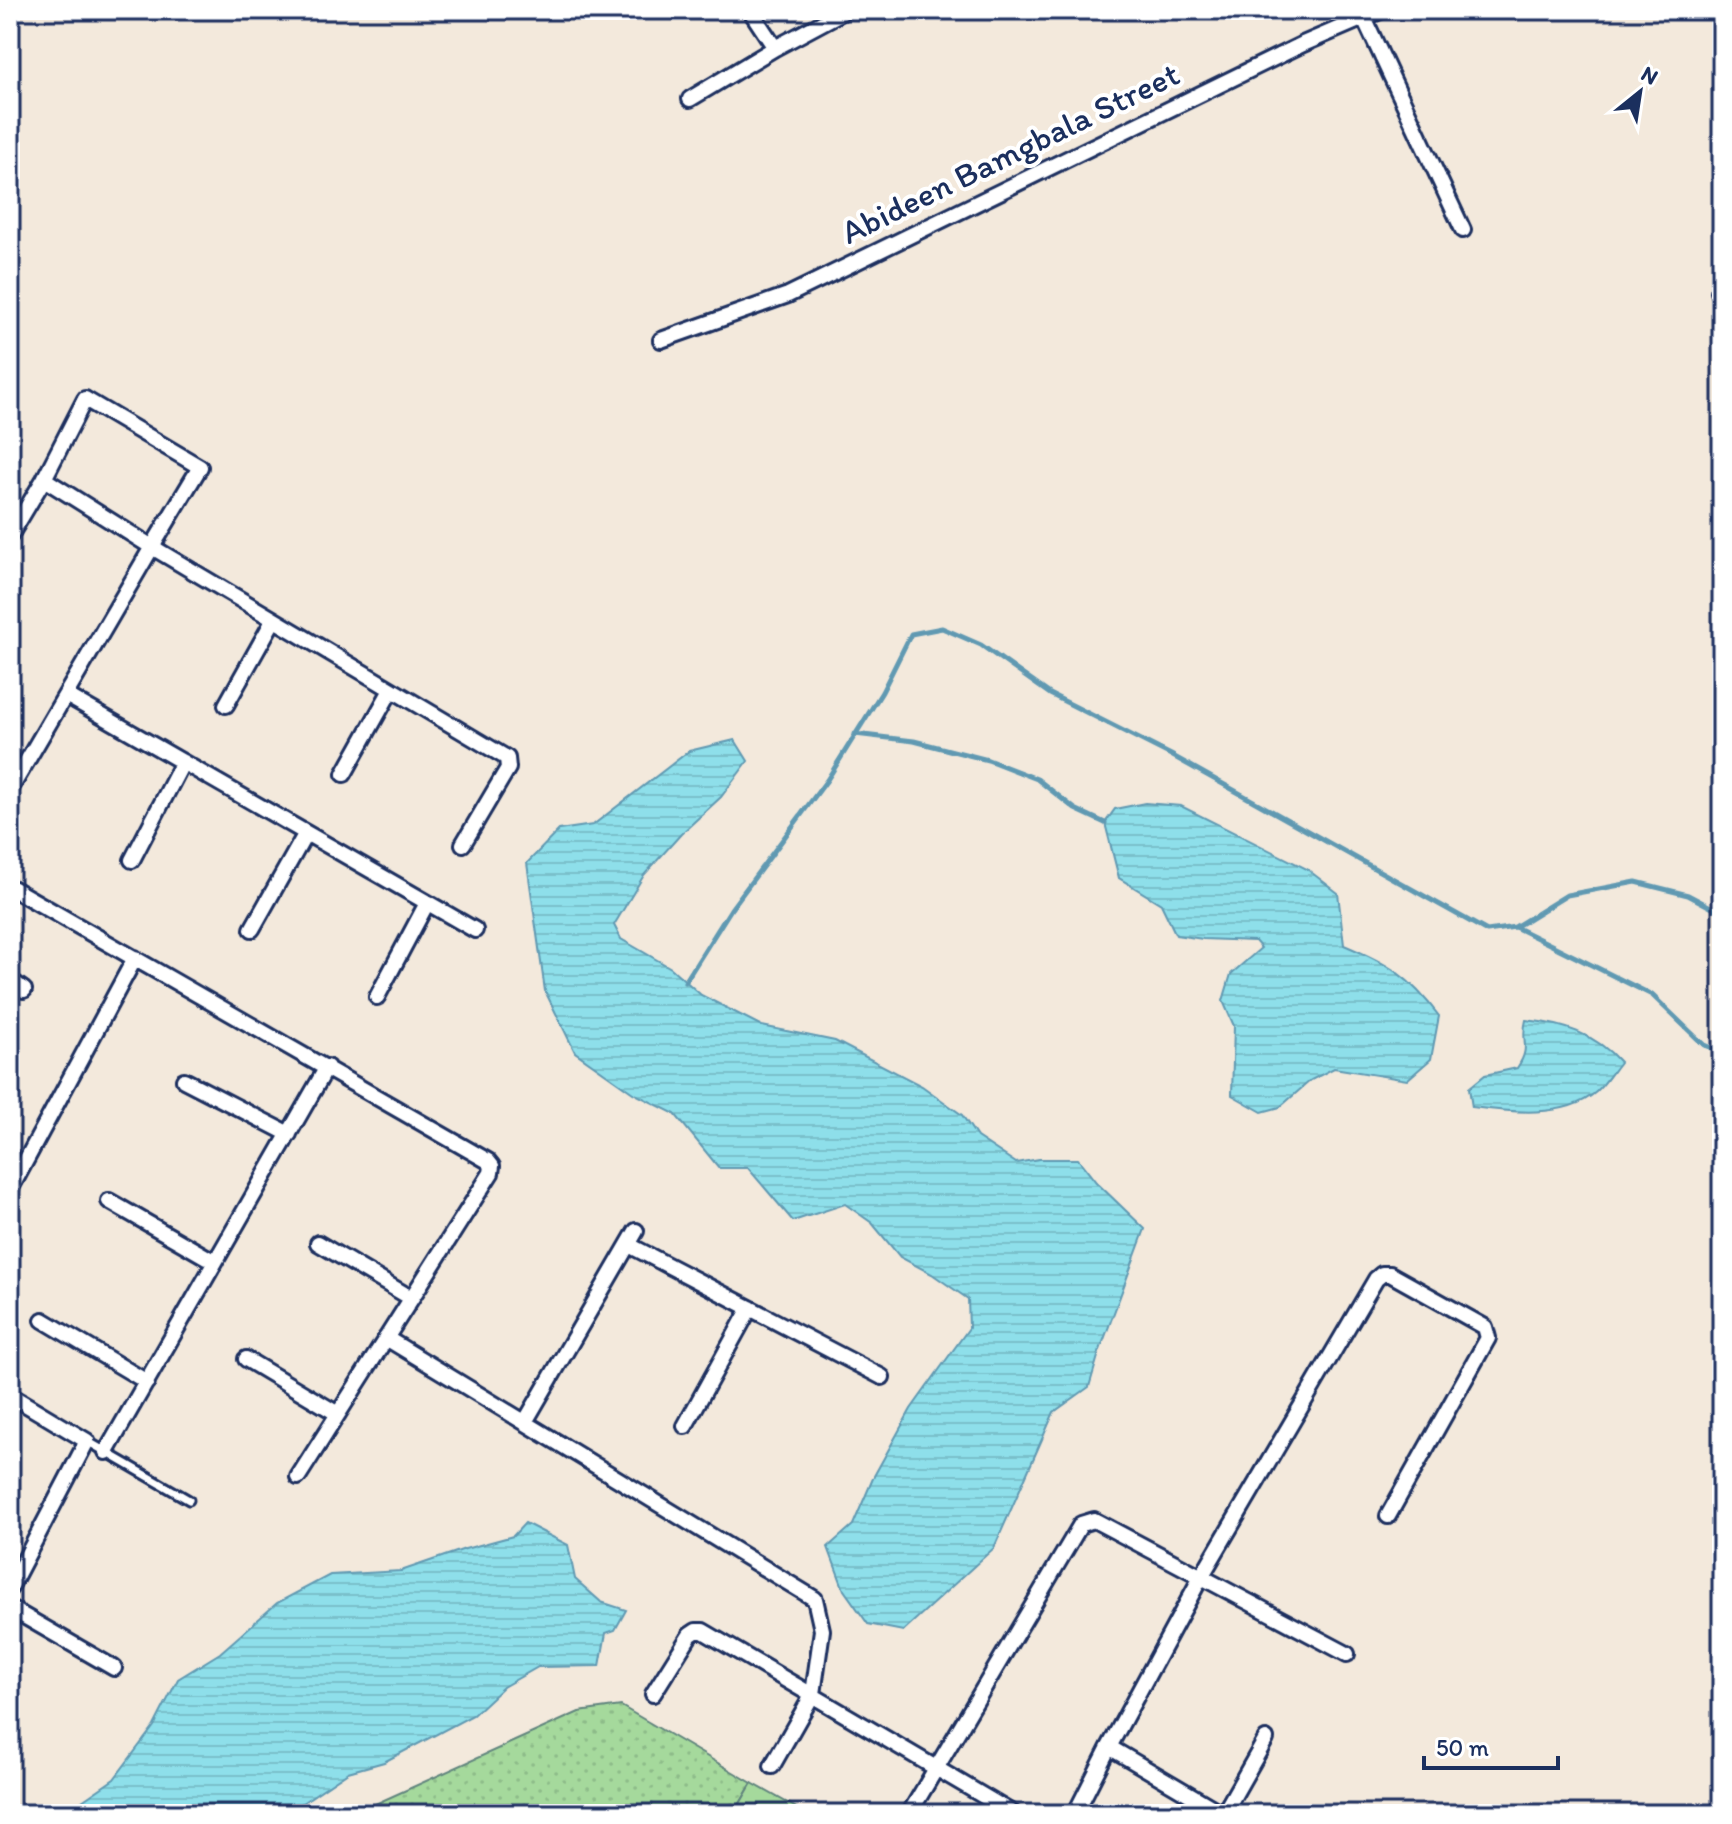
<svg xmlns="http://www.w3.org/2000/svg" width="1732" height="1824" font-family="Itim,sans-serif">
<defs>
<pattern id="grass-dots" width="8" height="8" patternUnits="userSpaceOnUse" patternTransform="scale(2)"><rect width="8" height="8" fill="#a5d99c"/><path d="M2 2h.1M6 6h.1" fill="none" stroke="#8dbb89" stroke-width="1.8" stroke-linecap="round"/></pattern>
<pattern id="forest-firs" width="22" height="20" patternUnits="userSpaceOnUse" patternTransform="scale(2)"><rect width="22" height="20" fill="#a5d99c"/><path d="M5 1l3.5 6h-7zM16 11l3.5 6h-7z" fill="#8dbb89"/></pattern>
<pattern id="water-rules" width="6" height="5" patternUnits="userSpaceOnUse" patternTransform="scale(2)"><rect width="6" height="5" fill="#8edfea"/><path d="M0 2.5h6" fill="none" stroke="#7ac0cb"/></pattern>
</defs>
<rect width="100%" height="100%" fill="#f3e9dc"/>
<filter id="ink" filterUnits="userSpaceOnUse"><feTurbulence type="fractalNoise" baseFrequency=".0125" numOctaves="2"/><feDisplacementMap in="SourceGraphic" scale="16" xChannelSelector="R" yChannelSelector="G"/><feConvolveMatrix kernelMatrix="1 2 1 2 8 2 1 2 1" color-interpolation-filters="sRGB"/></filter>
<g filter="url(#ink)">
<path fill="url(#grass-dots)" stroke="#60847d" stroke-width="2" d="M 621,1706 L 752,1783 L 734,1814 L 353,1814 L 579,1712 Z"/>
<path fill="url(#forest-firs)" stroke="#60847d" stroke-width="2" d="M 752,1783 L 802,1811 L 802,1814 L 734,1814 Z"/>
<path fill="url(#water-rules)" stroke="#6099b2" stroke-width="2" d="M 735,740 L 748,761 L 721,797 L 681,834 L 644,875 L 614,925 L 621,939 L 671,968 L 701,995 L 762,1026 L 835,1041 L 922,1086 L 962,1115 L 977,1137 L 1016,1163 L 1039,1159 L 1078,1159 L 1096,1182 L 1145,1229 L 1099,1353 L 1089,1387 L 1054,1412 L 994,1548 L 903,1631 L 868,1624 L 844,1590 L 828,1547 L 853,1525 L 874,1476 L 911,1409 L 969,1328 L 968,1299 L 932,1274 L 900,1257 L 872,1223 L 845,1204 L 793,1221 L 748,1168 L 719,1168 L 675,1114 L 633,1093 L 575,1052 L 545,991 L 527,863 L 559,830 L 593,825 L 689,751 Z
M 1145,803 L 1181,806 L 1307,869 L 1338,893 L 1344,945 C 1389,964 1409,976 1439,1016 L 1431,1059 L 1407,1080 L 1334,1068 L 1311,1080 L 1280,1107 L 1262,1112 L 1232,1095 L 1234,1026 L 1223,1001 L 1231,974 L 1261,948 L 1255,941 L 1203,939 L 1176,935 L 1161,904 L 1119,878 L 1105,823 L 1115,809 Z
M 1526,1020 C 1562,1024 1595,1033 1620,1062 C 1612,1072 1605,1084 1596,1092 C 1565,1119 1509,1112 1472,1107 L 1469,1088 L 1485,1075 L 1517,1068 C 1532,1046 1520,1042 1526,1020 Z
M 525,1523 L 568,1545 L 575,1579 L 601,1602 L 626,1610 L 615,1630 L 606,1633 L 600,1666 L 538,1667 L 503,1687 L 473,1715 L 384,1762 L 348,1772 L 286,1814 L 46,1814 L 66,1812 L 114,1779 L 154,1726 L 178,1679 L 220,1653 L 277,1603 L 330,1575 L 401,1571 L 465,1549 L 513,1536 Z"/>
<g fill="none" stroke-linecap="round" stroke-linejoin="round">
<path stroke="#6099b2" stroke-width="5" d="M 855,734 L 914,741 L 988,760 L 1037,779 L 1075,809 L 1105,823
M 1515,927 L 1652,995 L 1704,1045 L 1722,1052
M 685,982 L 731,909 L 827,780 L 882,692 L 911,634 L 942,628 L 981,645 L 1050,694 L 1171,755 L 1487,931 L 1515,927 L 1567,895 L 1636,882 L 1688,895 L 1722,913"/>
<defs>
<path id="lane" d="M 87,1441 L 189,1500"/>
<path id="street" d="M 750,10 L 775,48
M 1364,18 L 1463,230
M 690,99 L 775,48 L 846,10
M 1719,292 L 1722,275
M 661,340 L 788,295 L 1303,44 L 1382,10
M 10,536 L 44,479 L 85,399 L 200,467 L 152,547 L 507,758 L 508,768 L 463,844
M 66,695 L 475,930
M 226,705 L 273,621
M 344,774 L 391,690
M 10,790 L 152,547 L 44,479
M 132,860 L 183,762
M 10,887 L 488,1161 L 492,1166 L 491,1173 L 298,1477
M 252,929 L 306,833
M 10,980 L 24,990
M 377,997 L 427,903
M 184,1080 L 289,1134
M 10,1190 L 135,958
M 109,1201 L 215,1262
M 318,1243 L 411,1298
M 629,1245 L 882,1377
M 43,1320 L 147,1382
M 386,1338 L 815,1599 L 822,1630 L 813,1694 L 772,1766
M 246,1359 L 338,1414
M 10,1395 L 87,1441 L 10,1588
M 525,1422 L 636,1231
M 685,1426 L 750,1308
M 106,1452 L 327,1067
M 10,1608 L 114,1668
M 653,1694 L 690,1635 L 696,1631 L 703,1631 L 1014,1814
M 1109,1747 L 1201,1577 L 1376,1279 L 1382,1274 L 1390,1274 L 1485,1327 L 1488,1338 L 1388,1516
M 1224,1813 L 1266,1739
M 909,1814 L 1081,1524 L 1094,1520 L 1347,1654
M 1075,1814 L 1109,1747 L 1223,1814"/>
</defs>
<use href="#lane" stroke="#1b2f5e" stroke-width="13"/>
<use href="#street" stroke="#1b2f5e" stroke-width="20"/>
<use href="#lane" stroke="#fff" stroke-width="7"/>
<use href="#street" stroke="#fff" stroke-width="14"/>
</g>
</g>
<g text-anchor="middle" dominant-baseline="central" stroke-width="8" stroke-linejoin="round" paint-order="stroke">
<g font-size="34" fill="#1b2f5e" stroke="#fff">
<text transform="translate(1010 153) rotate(-26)">Abideen Bamgbala Street</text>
</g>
</g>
<rect width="1732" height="1824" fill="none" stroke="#fff" stroke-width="40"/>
<rect x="20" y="20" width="1692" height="1784" fill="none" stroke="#1b2f5e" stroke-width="3" filter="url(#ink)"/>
<g transform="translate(1640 92) rotate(30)" stroke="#ffffff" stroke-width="6" paint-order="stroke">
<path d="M0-6L14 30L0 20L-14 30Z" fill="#1b2f5e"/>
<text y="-12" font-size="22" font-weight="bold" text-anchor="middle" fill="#1b2f5e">N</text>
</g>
<path d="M1424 1756v12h134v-12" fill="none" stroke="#1b2f5e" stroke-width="4"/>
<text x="1436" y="1756" font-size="24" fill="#1b2f5e" stroke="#ffffff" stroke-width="6" paint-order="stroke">50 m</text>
</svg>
